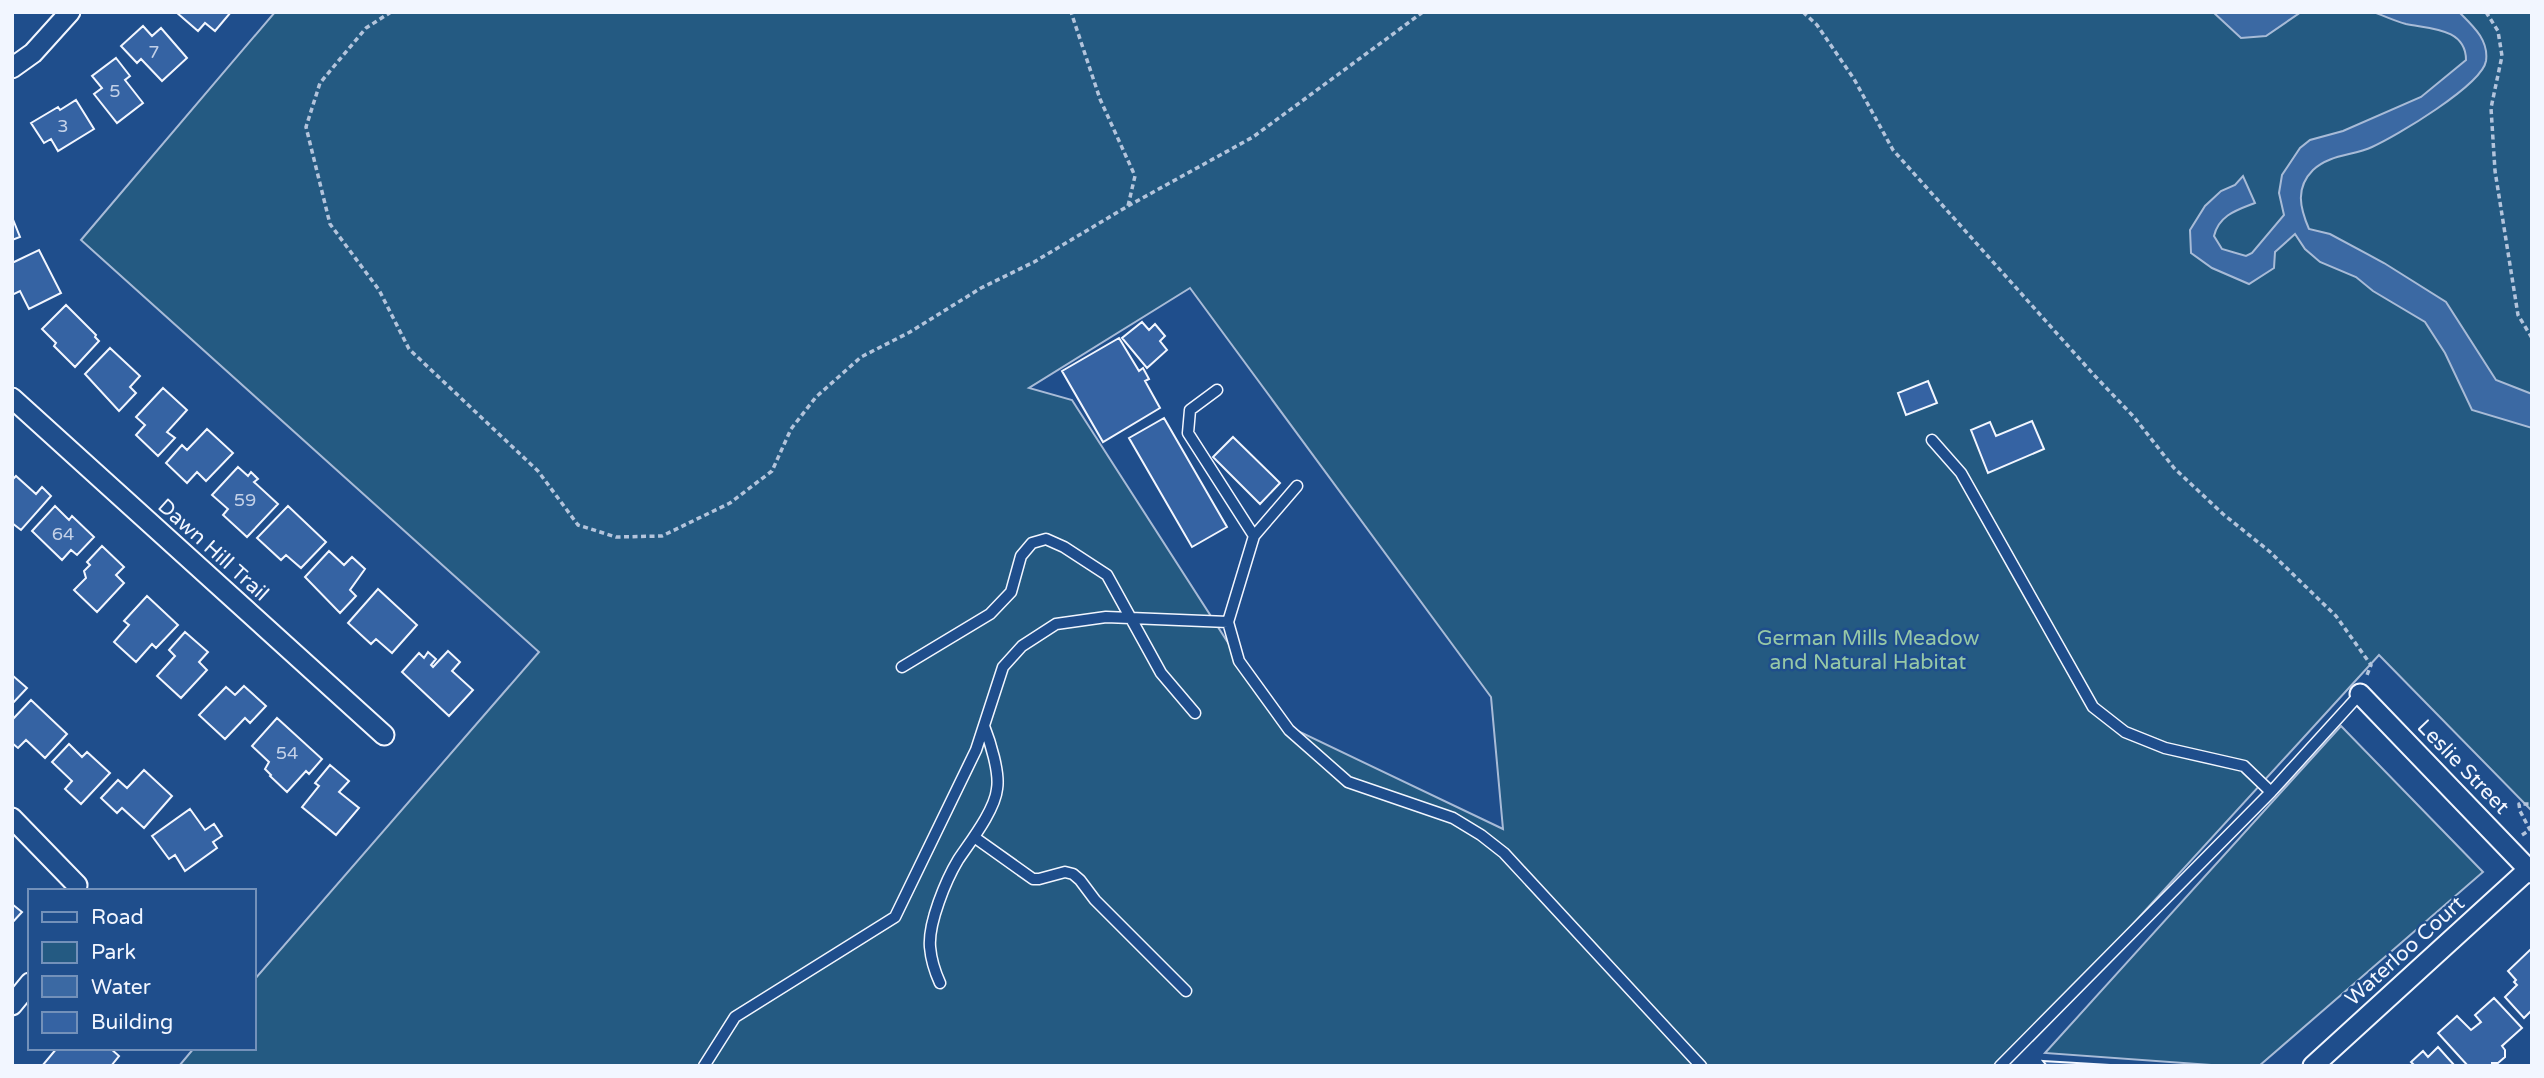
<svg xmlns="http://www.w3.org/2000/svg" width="2544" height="1078" font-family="'Varela Round',sans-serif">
<rect width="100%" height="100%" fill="#1f4e8c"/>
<path fill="#245a82" stroke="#a8bbd7" stroke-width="2" fill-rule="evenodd" d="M 275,12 L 2532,12 L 2532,811 L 2379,655 L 2003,1066 L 179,1066 L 194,1048 L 254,1048 L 254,980 L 539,652 L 81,240 ZM 1190,288 L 1491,697 L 1503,829 L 1279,722 L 1072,400 L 1029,388 Z
M 2341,726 L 2483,872 L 2259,1066 L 2225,1066 L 2045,1053 Z"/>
<path fill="#3b69a3" stroke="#a8bbd7" stroke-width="2" d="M 2213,12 L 2301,12 L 2266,36 L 2241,38 Z
M 2374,12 L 2459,12 C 2473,26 2489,40 2486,61 C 2482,85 2395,137 2372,147 C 2353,156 2330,154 2313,170 C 2295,188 2300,208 2309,229 L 2330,234 L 2384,263 L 2446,302 L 2496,380 L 2532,394 L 2532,428 L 2472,410 L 2445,353 L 2425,322 L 2373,291 L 2356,277 L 2320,262 L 2305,249 L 2295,234 L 2275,252 L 2274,268 L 2249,284 L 2212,268 L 2191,253 L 2190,230 L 2205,206 L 2221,191 L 2235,185 L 2243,176 L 2255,203 C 2237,210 2219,215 2214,236 L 2222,249 L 2246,256 L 2252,253 L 2284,215 L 2279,193 L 2282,175 L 2300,148 L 2310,140 L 2343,131 L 2421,97 L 2466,60 C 2466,28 2430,29 2406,24 C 2395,21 2384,16 2374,12 Z"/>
<path fill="#3563a3" stroke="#f2f6ff" stroke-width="2" d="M 176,12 L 231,12 L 215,31 L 205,23 L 198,31 Z
M 143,26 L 152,36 L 161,28 L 187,58 L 162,81 L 141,59 L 137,63 L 121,46 Z
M 116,58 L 130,76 L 125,80 L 143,103 L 117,123 L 94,94 L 102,88 L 92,76 Z
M 76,100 L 94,129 L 58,151 L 51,139 L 44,143 L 31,123 L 58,107 L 60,110 Z
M 12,217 L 20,237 L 12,240 Z
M 39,250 L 61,293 L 29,309 L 20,291 L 12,295 L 12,263 Z
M 66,305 L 96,335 L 95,337 L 99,341 L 75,367 L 54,346 L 56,343 L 42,329 Z
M 1142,322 L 1149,330 L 1155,324 L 1165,336 L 1160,341 L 1167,350 L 1147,368 L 1122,338 Z
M 1119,338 L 1139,371 L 1143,368 L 1149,379 L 1145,381 L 1160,408 L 1103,442 L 1062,371 Z
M 110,348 L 140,376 L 130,387 L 136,393 L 119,411 L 85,374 Z
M 1928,381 L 1937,403 L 1906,415 L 1898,393 Z
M 163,388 L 187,410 L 167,432 L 175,438 L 158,456 L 136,435 L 145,425 L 136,417 Z
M 1164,418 L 1227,527 L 1192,547 L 1129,438 Z
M 2032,421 L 2044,449 L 1988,473 L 1971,430 L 1990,422 L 1996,436 Z
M 207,429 L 233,453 L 206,481 L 197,472 L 187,483 L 166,463 L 182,445 L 187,450 Z
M 1233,437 L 1280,483 L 1260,504 L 1213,457 Z
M 238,467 L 248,476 L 251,472 L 258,479 L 254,482 L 278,504 L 247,537 L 223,515 L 228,509 L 212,495 Z
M 16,476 L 36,494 L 42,487 L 51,496 L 21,530 L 12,523 L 12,480 Z
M 55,506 L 69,520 L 72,516 L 94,537 L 77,555 L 71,550 L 62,560 L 32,531 Z
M 288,506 L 326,542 L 301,568 L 286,555 L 281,560 L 257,538 Z
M 102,546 L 124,567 L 116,575 L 124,583 L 97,612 L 74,590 L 86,578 L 84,571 L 90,565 L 87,562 Z
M 329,551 L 344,565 L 352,557 L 365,569 L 350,590 L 356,596 L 340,613 L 305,577 Z
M 378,589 L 417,625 L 392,653 L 376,639 L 371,644 L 348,623 Z
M 147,596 L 178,625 L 156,648 L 152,644 L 136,662 L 114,642 L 129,625 L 124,621 Z
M 185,632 L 208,652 L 199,662 L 207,670 L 181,698 L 157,676 L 175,656 L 169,650 Z
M 448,651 L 460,662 L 452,671 L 473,690 L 449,716 L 402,672 L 419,653 L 424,658 L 428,652 L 436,659 L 431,665 L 433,667 Z
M 12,675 L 27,688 L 12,704 Z
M 244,686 L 266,706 L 250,723 L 245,718 L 225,739 L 199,715 L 226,687 L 235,695 Z
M 31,700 L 67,734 L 45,758 L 26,740 L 18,748 L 12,743 L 12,720 Z
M 277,718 L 322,759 L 309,774 L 306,771 L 287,792 L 270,776 L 271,775 L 265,769 L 269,762 L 252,746 Z
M 69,744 L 82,757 L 87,752 L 110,773 L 81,804 L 65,789 L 72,781 L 52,762 Z
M 330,765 L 349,781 L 339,792 L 359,808 L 336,835 L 302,807 L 319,786 L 315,783 Z
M 144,770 L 172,796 L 144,828 L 122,808 L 117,813 L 101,798 L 118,780 L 127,788 Z
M 190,809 L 205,830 L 214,824 L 222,836 L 213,842 L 217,848 L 185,871 L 175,855 L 169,859 L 152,836 Z
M 12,904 L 22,912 L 12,923 Z
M 2532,948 L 2532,1010 L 2524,1018 L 2505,997 L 2517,985 L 2514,982 L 2516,980 L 2508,971 Z
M 2494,998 L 2522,1028 L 2502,1046 L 2505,1050 L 2505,1057 L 2498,1063 L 2492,1063 L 2492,1066 L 2468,1066 L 2438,1033 L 2457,1016 L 2471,1030 L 2481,1022 L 2475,1015 Z
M 2438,1047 L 2455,1066 L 2415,1066 L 2411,1062 L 2423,1051 L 2428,1057 Z
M 57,1048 L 110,1048 L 119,1056 L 111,1066 L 42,1066 Z
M 2043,1061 L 2127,1066 L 2047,1066 Z"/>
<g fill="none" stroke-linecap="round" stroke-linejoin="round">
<defs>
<path id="service" d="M 1217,390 L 1190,410 L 1188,433 L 1254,536 L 1228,622
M 1932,440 L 1961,473 L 2093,707 L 2125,732 L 2165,748 L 2244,766 L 2271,792
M 1254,536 L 1297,486
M 902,667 L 990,614 L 1011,592 L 1021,556 L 1032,543 L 1046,539 L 1064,547 L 1107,575 L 1161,673 L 1195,713
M 974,837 L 1033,879 L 1039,879 L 1065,872 L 1073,874 L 1080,880 L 1095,900 L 1186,991
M 940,983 C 935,972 931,959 930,947 C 928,923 946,880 958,860 C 970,842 995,810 997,789 C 1000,773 990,741 984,726
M 704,1066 L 735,1017 L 895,917 L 976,750 L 1003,667 L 1022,646 L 1056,624 L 1106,617 L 1228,622 L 1239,661 L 1289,730 L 1348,782 L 1453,818 L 1481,835 L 1504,853 L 1701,1066
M 2000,1066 L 2271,792 L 2360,694"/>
<path id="minor" d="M 12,68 L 33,53 L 70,12
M 12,398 L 384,735
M 2360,694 L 2532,873
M 12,818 L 77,885 L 76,891
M 12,1005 L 30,983
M 2313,1066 L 2529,869"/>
</defs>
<use href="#service" stroke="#f2f6ff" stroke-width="13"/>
<use href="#minor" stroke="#f2f6ff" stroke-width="23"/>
<path stroke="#b3c4dc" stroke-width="3.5" stroke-dasharray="5 3.5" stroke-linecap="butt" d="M 391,12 L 366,28 L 320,83 L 306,127 L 330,224 L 379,290 L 409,349 L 538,471 L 578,525 L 616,537 L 662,536 L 730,503 L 772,471 L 791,429 L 816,397 L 861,357 L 910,332 L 981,288 L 1034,262 L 1128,206 L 1135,176 L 1100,99 L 1071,12
M 1803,12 L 1817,25 L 1854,79 L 1893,150 L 2094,375 L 2134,417 L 2174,468 L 2223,514 L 2269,551 L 2336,616 L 2371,665 L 2367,675
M 2486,12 L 2498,31 L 2502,56 L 2491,108 L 2495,171 L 2518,315 L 2532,338
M 1128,206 L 1253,137 L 1423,12
M 2522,835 L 2530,830 L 2520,811 L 2519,804 L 2532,804"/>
<use href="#service" stroke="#1f4e8c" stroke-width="10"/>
<use href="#minor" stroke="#1f4e8c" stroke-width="19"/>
</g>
<g text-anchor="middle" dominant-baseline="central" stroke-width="5" stroke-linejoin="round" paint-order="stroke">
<g font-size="18" fill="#c3d1e8">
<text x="154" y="52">7</text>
<text x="115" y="91">5</text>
<text x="63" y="126">3</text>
<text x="245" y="500">59</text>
<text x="63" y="534">64</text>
<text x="287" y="753">54</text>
</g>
<g font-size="21" fill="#f2f6ff" stroke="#1f4e8c">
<text transform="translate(213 550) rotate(42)">Dawn Hill Trail</text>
<text transform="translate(2463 767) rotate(46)">Leslie Street</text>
<text transform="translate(2405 951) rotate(-42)">Waterloo Court</text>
</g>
<g font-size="21" fill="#97c8a6" stroke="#1f4e8c">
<text x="1868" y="638">German Mills Meadow<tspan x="1868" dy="24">and Natural Habitat</tspan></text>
</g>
</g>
<rect width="2544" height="1078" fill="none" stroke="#f2f6ff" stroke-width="28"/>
<rect x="28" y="889" width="228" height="161" fill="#1f4e8c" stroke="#7391ba" stroke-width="2"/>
<rect x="42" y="912" width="35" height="10" fill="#1f4e8c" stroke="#7391ba" stroke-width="2"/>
<text x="91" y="924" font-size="21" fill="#f2f6ff">Road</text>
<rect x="42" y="942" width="35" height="21" fill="#245a82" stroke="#7391ba" stroke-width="2"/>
<text x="91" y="959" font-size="21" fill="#f2f6ff">Park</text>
<rect x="42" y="976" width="35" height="21" fill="#3b69a3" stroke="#7391ba" stroke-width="2"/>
<text x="91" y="994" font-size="21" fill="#f2f6ff">Water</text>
<rect x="42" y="1012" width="35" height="21" fill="#3563a3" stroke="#7391ba" stroke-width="2"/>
<text x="91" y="1029" font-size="21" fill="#f2f6ff">Building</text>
</svg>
